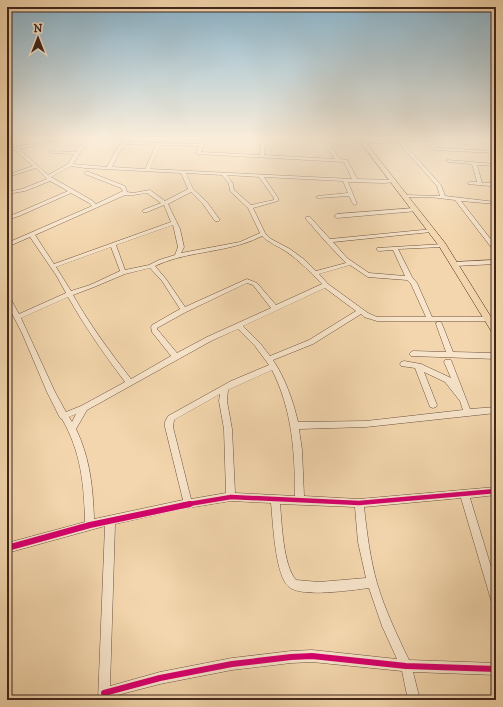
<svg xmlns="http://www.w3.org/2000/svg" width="503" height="707" font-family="'IM FELL DW Pica',serif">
<rect width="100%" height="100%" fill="#f3d6ad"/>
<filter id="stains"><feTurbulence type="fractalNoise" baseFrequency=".005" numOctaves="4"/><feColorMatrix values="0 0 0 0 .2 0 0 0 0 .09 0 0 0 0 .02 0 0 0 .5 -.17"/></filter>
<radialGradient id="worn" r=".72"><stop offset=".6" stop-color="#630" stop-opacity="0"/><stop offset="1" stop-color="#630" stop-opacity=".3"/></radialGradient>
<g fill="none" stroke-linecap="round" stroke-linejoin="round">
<defs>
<path id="minor" d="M 7,139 L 19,139 L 7,141 Z
M 57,139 L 63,139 L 19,149 L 48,175 L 68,164 L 74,154 L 53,153 L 51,152 L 51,151 L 76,152 L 80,146 L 89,139 L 93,139 L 83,148 L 73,164 L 107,167 L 117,148 L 122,144 L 122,142 L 124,142 L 128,139 L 132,139 L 129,142 L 200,144 L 202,139 L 206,139 L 201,152 L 260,155 L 262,139 L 266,139 L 264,155 L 335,159 L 322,139 L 326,139 L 340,159 L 347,160 L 352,169 L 357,179 L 396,180 L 396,182 L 384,183 L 348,182 L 357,204 L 355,205 L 353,204 L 349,196 L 318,198 L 316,197 L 318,196 L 348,193 L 343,181 L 264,177 L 278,198 L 278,201 L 253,208 L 265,233 L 271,239 L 290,249 L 305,260 L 316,271 L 346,263 L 326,242 L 306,219 L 306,217 L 310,217 L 330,239 L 433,229 L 433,231 L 431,232 L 333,242 L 347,258 L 369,273 L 405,276 L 393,250 L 379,251 L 377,250 L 377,248 L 444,244 L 444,246 L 442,247 L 398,249 L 412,277 L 417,283 L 432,317 L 491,317 L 492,319 L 491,321 L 377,321 L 364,317 L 361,314 L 313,344 L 273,360 C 285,378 293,400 298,422 L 366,421 L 463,410 L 460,401 L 445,382 L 424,372 L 437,405 L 436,407 L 433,408 L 430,407 L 415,368 L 401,366 L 400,364 L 401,362 L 404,361 L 421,364 L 451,378 L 444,362 L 445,360 L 451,360 L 470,409 L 496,407 L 496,413 L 366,427 L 299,429 L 302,450 L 304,496 L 359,499 L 496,487 L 496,495 L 470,498 L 496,583 L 496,605 L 492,604 L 491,600 L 461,498 L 364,507 C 367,533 370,558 377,583 C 385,610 397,635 409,660 L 496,663 L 496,675 L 413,672 L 420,700 L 408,700 L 402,671 L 312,662 L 291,663 L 232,670 L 160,684 L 110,697 L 110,700 L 98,700 L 105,526 L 7,553 L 7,543 L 85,522 C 84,484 81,452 62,419 L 60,418 L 47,392 L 22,333 L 7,304 L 7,296 L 9,296 L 19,314 L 66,293 L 56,275 L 30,237 L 7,247 L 7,243 L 92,206 L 89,203 L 71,193 L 19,216 L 7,220 L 7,216 L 15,214 L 68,191 L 50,181 L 25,191 L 7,194 L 7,192 L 22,189 L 47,179 L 36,168 L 7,177 L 7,175 L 33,166 L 15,150 L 7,151 L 7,149 ZM 126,144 L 156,145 L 145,169 L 112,167 L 121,149 ZM 160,145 L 199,146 L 196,153 L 198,154 L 344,162 L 352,179 L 150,169 ZM 71,166 L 85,168 L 181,173 L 188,189 L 165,201 L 150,190 L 133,193 L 127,192 L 125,186 L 89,172 L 85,172 L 85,174 L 121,188 L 123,191 L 96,204 L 93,201 L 51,177 ZM 186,173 L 222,175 L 229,184 L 230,191 L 248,208 L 260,233 L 240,242 L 181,253 L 184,247 L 180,229 L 168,204 L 191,192 L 203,204 L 215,221 L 219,221 L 220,220 L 207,202 L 193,189 ZM 227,175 L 259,177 L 274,198 L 274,200 L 251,205 L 234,190 L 233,184 ZM 147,193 L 161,203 L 143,210 L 143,212 L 147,212 L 164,205 L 171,222 L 54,264 L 35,235 L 125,195 L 133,195 ZM 173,225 L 178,247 L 175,255 L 159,260 L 149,265 L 125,270 L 116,245 ZM 262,236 C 269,243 278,246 287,252 C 300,261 311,273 322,284 L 276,305 L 257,283 L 247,279 L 185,307 L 166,279 L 155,266 C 182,253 213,253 242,244 C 249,242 256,239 262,236 ZM 111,247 L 120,271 L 90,285 L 71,291 L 56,267 ZM 350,265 L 368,277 L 407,280 L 411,284 L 426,317 L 377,317 L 368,313 L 328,284 L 319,274 ZM 150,268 L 162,281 L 180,309 L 152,325 L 151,327 L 152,332 L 171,356 L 131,379 C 110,352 90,325 73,295 L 94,287 L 125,274 ZM 247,283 L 253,285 L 271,308 L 207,337 L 177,353 L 157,329 L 157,328 L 186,312 ZM 325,288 L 356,311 L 309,340 L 270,356 L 260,343 L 243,326 ZM 68,297 C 85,327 104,354 125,382 L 81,406 L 66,412 L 55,392 L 21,318 ZM 238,329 L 255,346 L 269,365 L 231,381 L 168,416 L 165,422 L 165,427 L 183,500 L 94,519 C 93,488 90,458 76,429 L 87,410 L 211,341 ZM 272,370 C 292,409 295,452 295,496 L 235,493 L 232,429 L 227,401 L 228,390 ZM 220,394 L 219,401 L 224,429 L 226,493 L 191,499 L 173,427 L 174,420 ZM 76,414 L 72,422 L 69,417 ZM 231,501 L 271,503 C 273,522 275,576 289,587 C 302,598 352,590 369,588 L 382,626 L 397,659 L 312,650 L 291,651 L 232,658 L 160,672 L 110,686 L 115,524 L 181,509 ZM 280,504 L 355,507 L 358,542 L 366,578 L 319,582 L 296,580 C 283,565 282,524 280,504 Z
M 425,139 L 442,139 L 440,140 L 431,141 L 436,148 L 496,151 L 496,153 L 435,150 L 434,150 L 427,141 L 402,142 L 441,185 L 445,196 L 496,202 L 496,204 L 461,201 L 496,246 L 496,252 L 494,251 L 455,200 L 430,197 L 403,197 L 403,195 L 405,195 L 440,196 L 437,186 L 398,142 L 364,144 L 362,143 L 364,142 Z
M 447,160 L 496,164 L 496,166 L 477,165 L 482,183 L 489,183 L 496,180 L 496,183 L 490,186 L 468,184 L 468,183 L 470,182 L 477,182 L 472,164 L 449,162 L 447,161 Z
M 415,208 L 417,209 L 417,211 L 337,218 L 334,216 L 337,214 Z
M 496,260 L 496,264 L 455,266 L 452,264 L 455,262 Z
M 437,322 L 441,322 L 442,324 L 453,352 L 496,353 L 496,359 L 411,356 L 409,354 L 411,352 L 413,351 L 446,352 L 436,324 Z"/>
<path id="major" d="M 358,139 L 363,139 L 445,243 L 496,325 L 496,335 L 493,334 L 439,246 Z"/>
</defs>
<use href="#minor" stroke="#6d5241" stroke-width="1"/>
<use href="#major" stroke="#40261d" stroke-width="1"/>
<use href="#minor" fill="#f7e4ca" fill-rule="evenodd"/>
<use href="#major" fill="#f3d6ad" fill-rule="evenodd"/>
<defs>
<path id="cycleway-far1" d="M 183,505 L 231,497 L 359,503 L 496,491"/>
<path id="cycleway" d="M 7,548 L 90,525 L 190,504
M 104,693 L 160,678 L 232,664 L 291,657 L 312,656 L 406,666 L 496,669"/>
</defs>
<use href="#cycleway-far1" stroke="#f7e4ca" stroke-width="7"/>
<use href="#cycleway" stroke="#f7e4ca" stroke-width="8"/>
<use href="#cycleway-far1" stroke="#d6006c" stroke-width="4.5"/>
<use href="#cycleway" stroke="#d6006c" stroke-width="6"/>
</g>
<linearGradient id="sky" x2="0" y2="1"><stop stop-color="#89b6d0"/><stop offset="0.58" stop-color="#faedda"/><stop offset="1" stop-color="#faedda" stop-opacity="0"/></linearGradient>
<rect width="503" height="238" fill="url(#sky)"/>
<rect width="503" height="707" fill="none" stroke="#f3d6ad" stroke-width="24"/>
<rect x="8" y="8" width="487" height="691" fill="none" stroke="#40261d" stroke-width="2"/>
<rect x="12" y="12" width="479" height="683" fill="none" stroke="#40261d"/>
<g transform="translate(38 38)" stroke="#f7e4ca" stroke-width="3" paint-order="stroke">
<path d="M0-3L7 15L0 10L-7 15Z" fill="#40261d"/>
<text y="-6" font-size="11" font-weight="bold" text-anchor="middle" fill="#40261d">N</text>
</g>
<rect width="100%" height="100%" filter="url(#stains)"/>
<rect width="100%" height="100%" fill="url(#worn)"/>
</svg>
